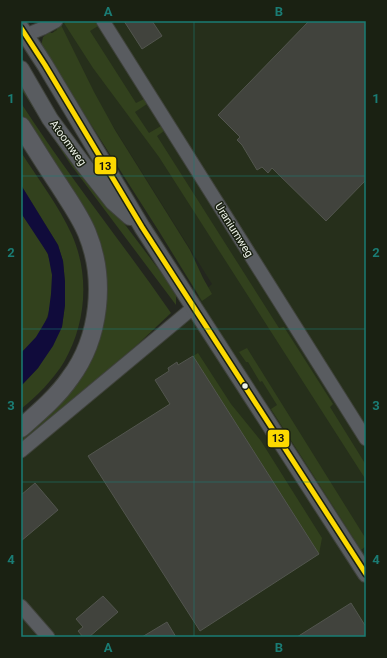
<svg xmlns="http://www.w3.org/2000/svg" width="387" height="658" font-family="Roboto,sans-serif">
<rect width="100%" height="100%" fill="#23261e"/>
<path fill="#262f1b" d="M 47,21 L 366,21 L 366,637 L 21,637 L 21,452 L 212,284 Z"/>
<path fill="#32411d" d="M 67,21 L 95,21 L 98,26 L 90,31 L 136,103 L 144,99 L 147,104 L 135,112 L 149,133 L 161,126 L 164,131 L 157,136 L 279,328 L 284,327 L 333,404 L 330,407 L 366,465 L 366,480 L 159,157 L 93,68 L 64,23 Z
M 61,25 L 94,92 L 115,130 L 190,250 L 203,278 L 212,294 L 202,301 L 160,233 L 41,46 L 43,37 L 49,32 L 52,33 L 57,30 L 56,28 Z
M 21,80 L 47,121 L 172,287 L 176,295 L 176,305 L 71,165 L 21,89 Z
M 21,103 C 68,176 122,242 171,313 L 137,345 L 21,444 L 21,432 L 99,322 L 77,204 L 21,117 Z
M 21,152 C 38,179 59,206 72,235 C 90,276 86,324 64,362 C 53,380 37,396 21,409 L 21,386 L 38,368 L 62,326 L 65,305 L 65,282 L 63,261 L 58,245 L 21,185 Z
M 21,213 C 28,223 44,244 48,255 C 57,280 53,316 36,338 C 32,343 26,348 21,353 Z
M 247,348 L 366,539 L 366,546 L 361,550 L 271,409 L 277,405 L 262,381 L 260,382 L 248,362 L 246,362 L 239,352 Z
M 198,353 L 231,404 L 261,441 L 322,538 L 319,554 L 193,356 Z"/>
<path fill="#100b3b" d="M 21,185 L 58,245 L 63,261 L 65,282 L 65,305 L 62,327 L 53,346 L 38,368 L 21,386 L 21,353 L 36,337 L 48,317 L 51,294 L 52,275 L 48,254 L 21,213 Z"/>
<path fill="#41433d" stroke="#52554e" d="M 124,21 L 152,21 L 162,36 L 142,49 Z
M 309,21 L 366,21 L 366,180 L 326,221 L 272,168 L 268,173 L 262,167 L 257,170 L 242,145 L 237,140 L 240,137 L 218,115 Z
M 193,356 L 319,554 L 200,631 L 88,456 L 170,404 L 155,380 L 169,371 L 168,368 L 177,362 L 178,365 Z
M 35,483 L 58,510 L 21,541 L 21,495 Z
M 103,596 L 118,612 L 89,637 L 83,637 L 78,631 L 83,627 L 76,619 Z
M 351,603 L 366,627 L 366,637 L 297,637 Z
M 167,622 L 176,637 L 142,637 Z"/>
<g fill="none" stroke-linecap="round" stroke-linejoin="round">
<defs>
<path id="minor" d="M 103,21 L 366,439
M 26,35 L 43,28 L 56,21
M 21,451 L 194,307
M 21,606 L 48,637"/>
<path id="tertiary" d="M 21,28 L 45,65 L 142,227 L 366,574
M 21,69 L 50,119 L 83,164 L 113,202 L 130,217"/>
<path id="secondary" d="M 21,126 C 34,146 46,166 59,185 C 69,201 80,216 87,233 C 106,279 100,338 70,378 C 57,397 38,413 21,428"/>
</defs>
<use href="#minor" stroke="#3f423b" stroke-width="15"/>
<use href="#tertiary" stroke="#3f423b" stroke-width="18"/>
<use href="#secondary" stroke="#3f423b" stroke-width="20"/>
<use href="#minor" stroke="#595c60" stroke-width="13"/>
<use href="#tertiary" stroke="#595c60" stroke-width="16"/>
<use href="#secondary" stroke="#5b5d62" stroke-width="18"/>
<defs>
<path id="bus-1" d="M 21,28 L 45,65 L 142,227 L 366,574"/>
</defs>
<use href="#bus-1" stroke="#1a2112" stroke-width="8"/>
<use href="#bus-1" stroke="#fcd900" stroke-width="5"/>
</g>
<path fill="none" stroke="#1a7c74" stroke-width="1" stroke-opacity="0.55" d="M 194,21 L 194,637M 21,176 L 366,176M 21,329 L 366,329M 21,482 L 366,482"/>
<circle fill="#eef3e9" stroke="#1a2112" stroke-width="1.5" cx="245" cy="386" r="3.5"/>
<g text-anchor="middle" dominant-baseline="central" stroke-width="3" stroke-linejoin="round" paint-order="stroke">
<g font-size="11" fill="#eef3e9" stroke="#1a2112">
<text transform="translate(68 143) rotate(54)">Atoomweg</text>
<text transform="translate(234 230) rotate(58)">Uraniumweg</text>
</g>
</g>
<g stroke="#1a2112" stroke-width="1.5">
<rect x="94" y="156" width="23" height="19" rx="4" fill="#fcd900"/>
<rect x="267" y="429" width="23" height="19" rx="4" fill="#fcd900"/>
</g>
<g font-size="11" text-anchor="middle" font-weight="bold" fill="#111">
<text x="105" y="170">13</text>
<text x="278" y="442">13</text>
</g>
<rect width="387" height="658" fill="none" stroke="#1a2112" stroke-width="44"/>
<rect x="22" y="22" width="343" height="614" fill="none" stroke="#1a7c74" stroke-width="1.5"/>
<g font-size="13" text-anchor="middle" font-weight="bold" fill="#1a7c74">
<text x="108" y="16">A</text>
<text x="279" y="16">B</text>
<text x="11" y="103">1</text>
<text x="376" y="103">1</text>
<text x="11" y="257">2</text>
<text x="376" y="257">2</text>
<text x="11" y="410">3</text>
<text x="376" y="410">3</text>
<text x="11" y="564">4</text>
<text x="376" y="564">4</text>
<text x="108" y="652">A</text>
<text x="279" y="652">B</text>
</g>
</svg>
